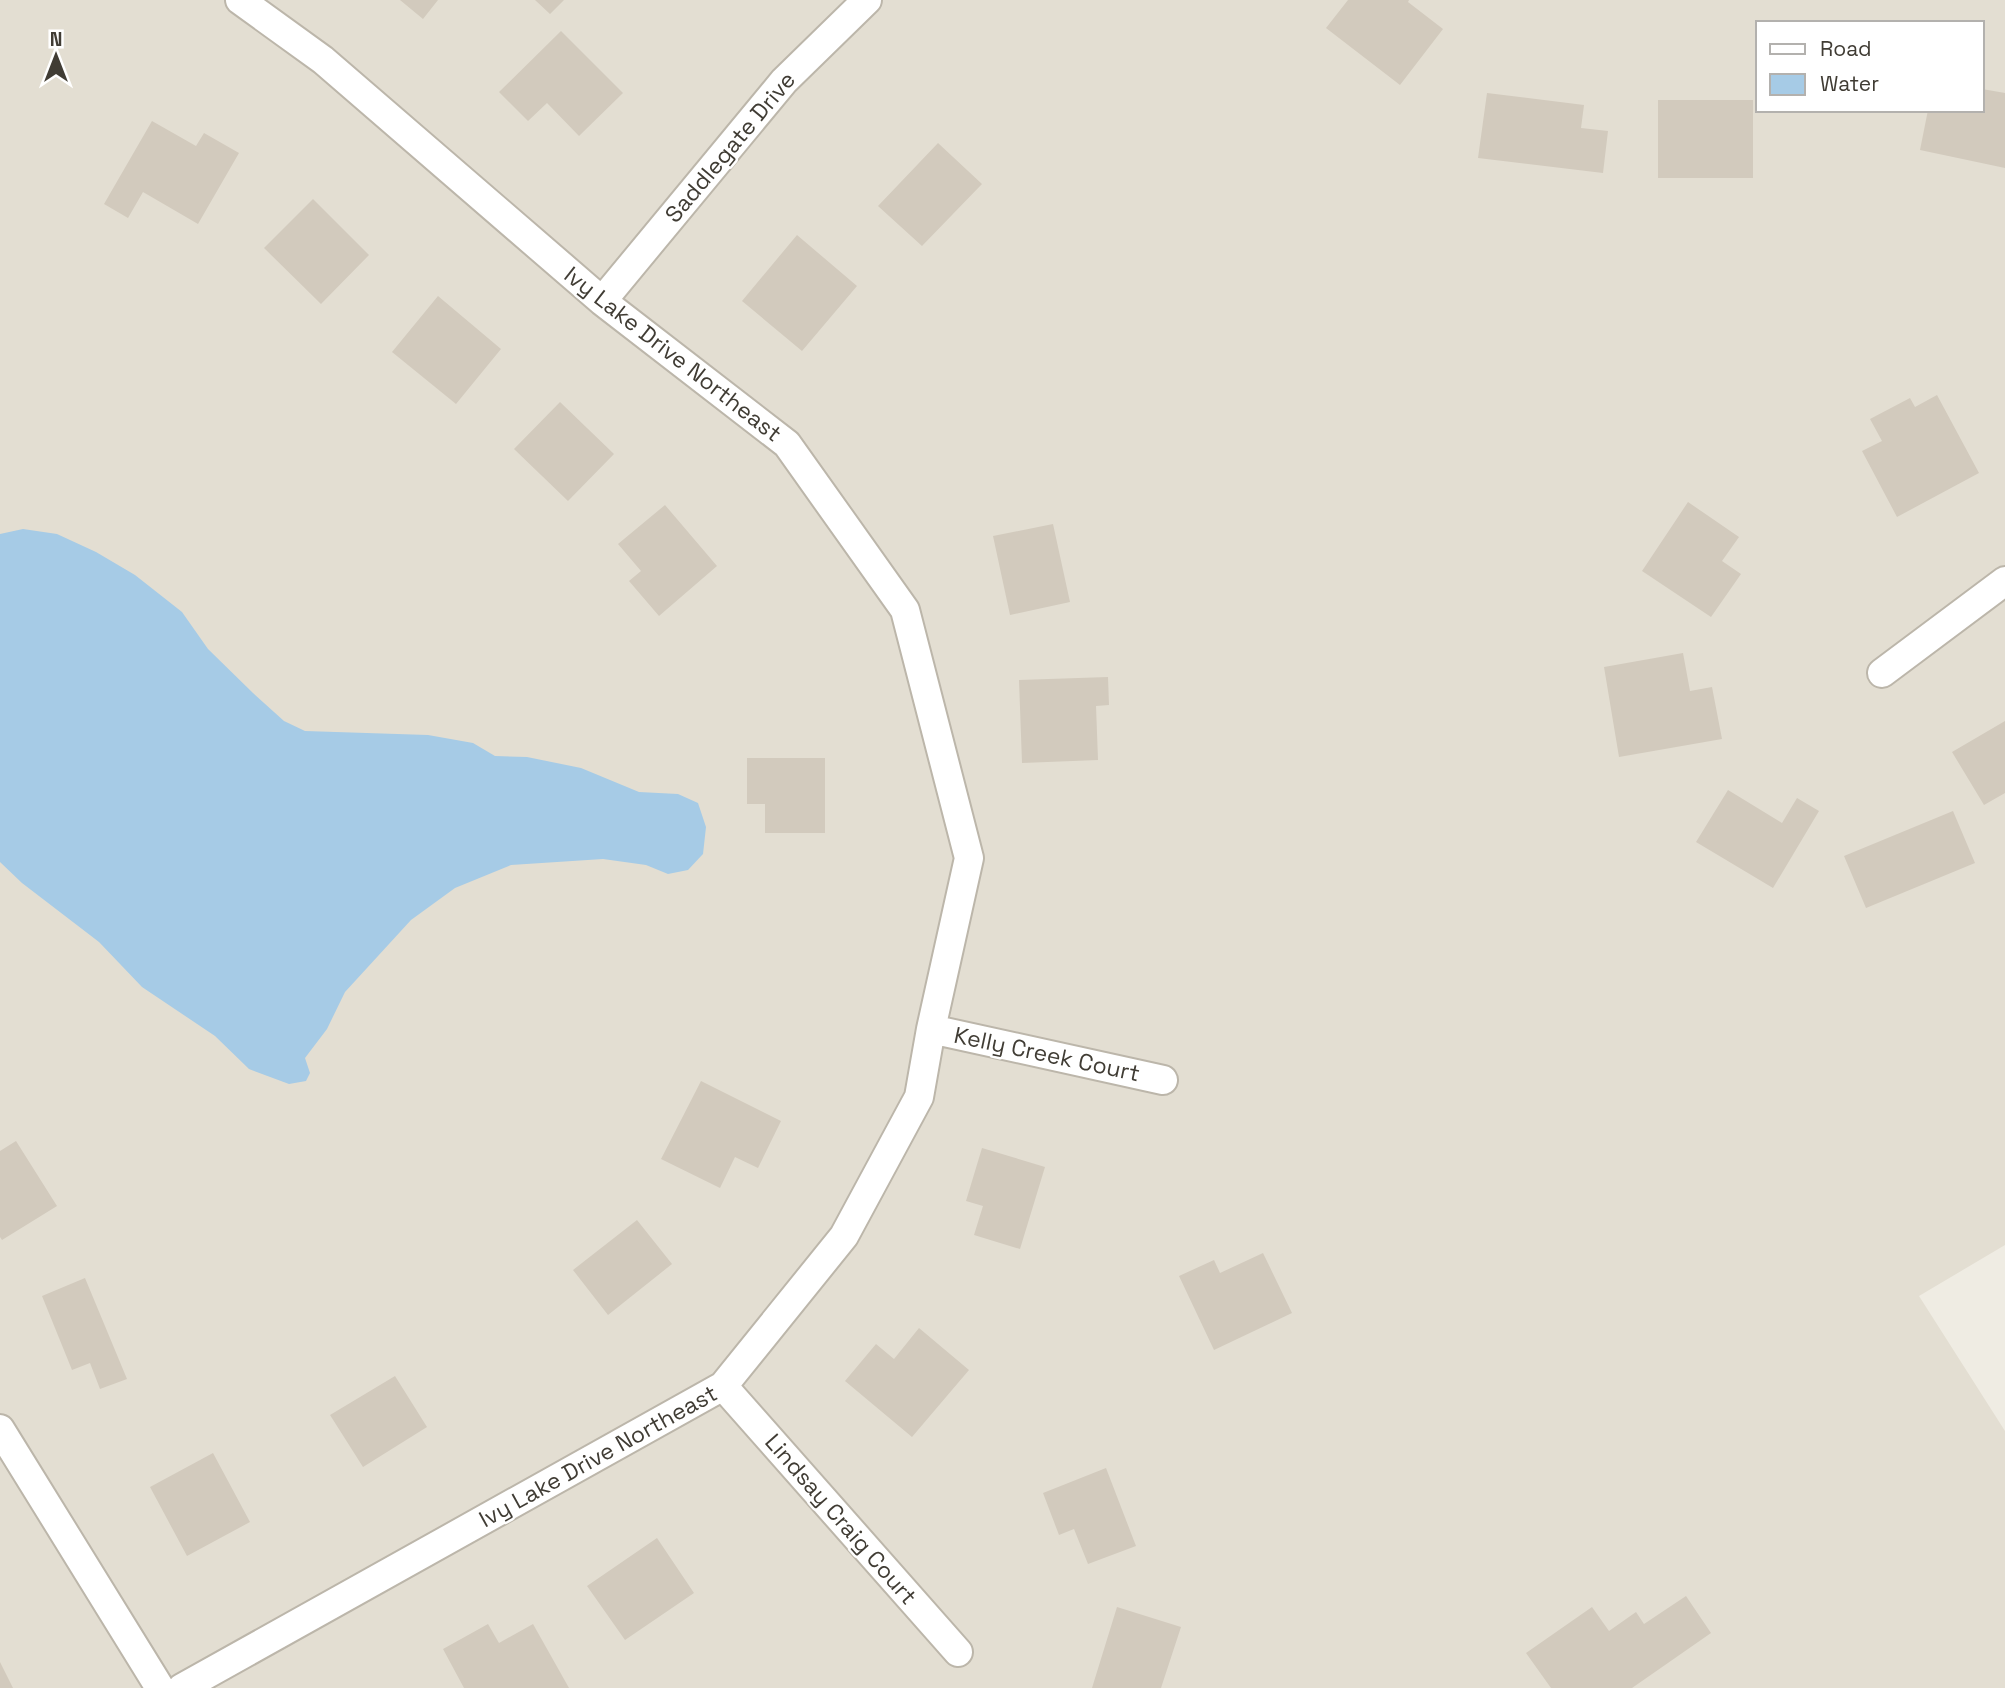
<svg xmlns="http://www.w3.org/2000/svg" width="2005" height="1688" font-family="'Space Grotesk',sans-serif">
<rect width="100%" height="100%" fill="#efece3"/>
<path fill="#e3ded2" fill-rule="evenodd" d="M 0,0 L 2005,0 L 2005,1245 L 1919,1296 L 2005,1431 L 2005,1688 L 0,1688 ZM 1758,23 L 1982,23 L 1982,110 L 1758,110 Z"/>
<path fill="#a6cbe6" d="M 23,529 L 57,534 L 96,552 L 135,575 L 182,612 L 208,649 L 253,693 L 284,721 L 305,731 L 428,735 L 473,743 L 495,756 L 527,757 L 581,768 L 639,792 L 678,794 L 698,803 L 706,827 L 703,854 L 688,870 L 668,874 L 646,865 L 603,859 L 511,865 L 455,888 L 411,920 L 345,992 L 327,1029 L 305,1058 L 310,1073 L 306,1081 L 289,1084 L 249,1069 L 215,1036 L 142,987 L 99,942 L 22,883 L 0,862 L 0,534 Z"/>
<path fill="#d2cabd" d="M 400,0 L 438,0 L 423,19 Z
M 535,0 L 564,0 L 550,14 Z
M 1348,0 L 1409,0 L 1408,2 L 1443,29 L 1400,85 L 1326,28 Z
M 561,31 L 623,93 L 579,136 L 547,103 L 528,121 L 499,92 Z
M 1982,89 L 2005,93 L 2005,168 L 1920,150 L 1928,110 L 1982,110 Z
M 1487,93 L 1584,105 L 1581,128 L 1608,131 L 1603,173 L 1478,158 Z
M 1658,100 L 1753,100 L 1753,178 L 1658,178 Z
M 152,121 L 196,146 L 204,133 L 239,153 L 198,224 L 143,192 L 128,218 L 104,204 Z
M 938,143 L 982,184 L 922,246 L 878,206 Z
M 313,199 L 369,255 L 321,304 L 264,248 Z
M 797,235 L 857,286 L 802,351 L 742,301 Z
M 438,296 L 501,349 L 456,404 L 392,352 Z
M 1937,395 L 1979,473 L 1897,517 L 1862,451 L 1882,441 L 1870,419 L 1910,398 L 1915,407 Z
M 560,402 L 614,454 L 568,501 L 514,449 Z
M 1688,502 L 1739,537 L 1722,561 L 1741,574 L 1711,617 L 1642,571 Z
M 665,505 L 717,566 L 659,616 L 629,581 L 641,571 L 618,544 Z
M 1053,524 L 1070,602 L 1010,615 L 993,536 Z
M 1683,653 L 1690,691 L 1712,687 L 1722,739 L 1619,757 L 1604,667 Z
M 1108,677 L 1109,705 L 1096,706 L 1098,760 L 1022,763 L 1019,680 Z
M 2005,721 L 2005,793 L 1984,805 L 1952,752 Z
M 747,758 L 825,758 L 825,833 L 765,833 L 765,804 L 747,804 Z
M 1728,790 L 1782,823 L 1797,798 L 1819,811 L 1773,888 L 1696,842 Z
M 1953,811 L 1975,863 L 1866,908 L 1844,856 Z
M 701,1081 L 781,1121 L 758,1168 L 735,1157 L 720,1188 L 661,1159 Z
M 16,1141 L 57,1206 L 2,1240 L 0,1237 L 0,1151 Z
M 982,1148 L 1045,1167 L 1020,1249 L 974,1235 L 983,1206 L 966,1201 Z
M 637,1220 L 672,1264 L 608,1315 L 573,1270 Z
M 1263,1253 L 1292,1313 L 1214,1350 L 1179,1276 L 1214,1260 L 1220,1273 Z
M 85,1278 L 127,1379 L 100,1389 L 90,1363 L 72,1370 L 42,1296 Z
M 919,1328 L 969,1370 L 912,1437 L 845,1381 L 876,1344 L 894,1359 Z
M 395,1376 L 427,1427 L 363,1467 L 330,1415 Z
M 213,1453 L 250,1522 L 187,1556 L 150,1487 Z
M 1106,1468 L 1136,1546 L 1088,1564 L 1074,1529 L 1059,1535 L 1043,1493 Z
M 657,1538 L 694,1593 L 625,1640 L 587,1586 Z
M 1686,1596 L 1711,1633 L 1632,1688 L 1551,1688 L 1526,1653 L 1592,1607 L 1609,1631 L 1636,1612 L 1644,1624 Z
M 1117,1607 L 1181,1627 L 1161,1688 L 1092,1688 Z
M 488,1624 L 499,1643 L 533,1624 L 569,1688 L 464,1688 L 443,1649 Z
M 0,1662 L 13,1688 L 0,1688 Z"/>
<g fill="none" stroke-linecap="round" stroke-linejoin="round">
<defs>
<path id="street" d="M 602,301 L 784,81 L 867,0
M 1882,673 L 2005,581
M 931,1029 L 1163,1080
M 723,1386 L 958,1652
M 0,1429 L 160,1688
M 182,1688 L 723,1386 L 844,1236 L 919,1097 L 931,1029 L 969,858 L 905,610 L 787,444 L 602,301 L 323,60 L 240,0"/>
</defs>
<use href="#street" stroke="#bcb6aa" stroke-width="32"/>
<use href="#street" stroke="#fff" stroke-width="28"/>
</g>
<g text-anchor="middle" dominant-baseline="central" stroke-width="5" stroke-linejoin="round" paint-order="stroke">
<g font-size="23" fill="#403c34" stroke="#fff">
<text transform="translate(730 147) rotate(-50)">Saddlegate Drive</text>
<text transform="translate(673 354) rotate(38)">Ivy Lake Drive Northeast</text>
<text transform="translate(1047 1054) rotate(12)">Kelly Creek Court</text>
<text transform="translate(598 1456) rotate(-29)">Ivy Lake Drive Northeast</text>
<text transform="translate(841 1519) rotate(49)">Lindsay Craig Court</text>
</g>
</g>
<rect x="1756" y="21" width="228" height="91" fill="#ffffff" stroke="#b3b1ae" stroke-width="2"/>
<rect x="1770" y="44" width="35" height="10" fill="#ffffff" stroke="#b3b1ae" stroke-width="2"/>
<text x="1820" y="56" font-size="21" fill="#403c34">Road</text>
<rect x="1770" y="74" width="35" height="21" fill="#a6cbe6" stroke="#b3b1ae" stroke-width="2"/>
<text x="1820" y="91" font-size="21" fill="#403c34">Water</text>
<g transform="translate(56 56)" stroke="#ffffff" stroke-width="5" paint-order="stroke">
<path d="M0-5L12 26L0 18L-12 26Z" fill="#403c34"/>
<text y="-10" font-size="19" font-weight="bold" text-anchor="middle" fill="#403c34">N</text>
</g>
</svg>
